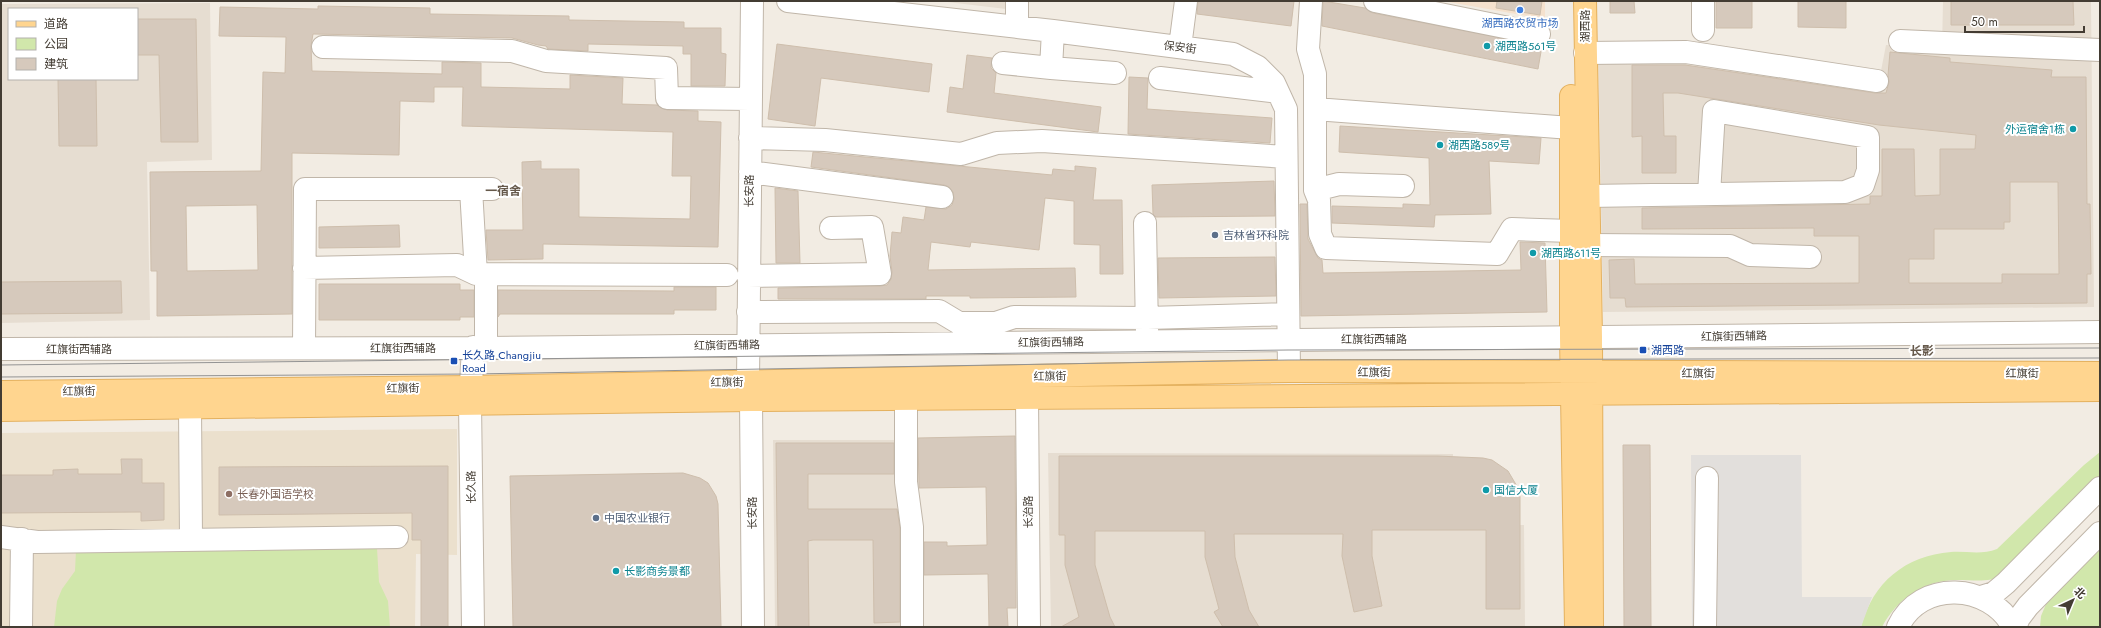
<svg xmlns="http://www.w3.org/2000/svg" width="2101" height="628" font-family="Jost,'Noto Sans SC',sans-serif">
<rect width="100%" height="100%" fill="#f2ece3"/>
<path fill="#e6ddd1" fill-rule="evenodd" d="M 939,1 L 1006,1 L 1006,9 Z
M 1943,1 L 2091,1 L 2094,307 L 1603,312 L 1598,45 L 1880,76 L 1886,45 L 1942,49 Z
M 210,3 L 212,160 L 147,162 L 150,320 L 1,323 L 1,4 ZM 9,9 L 137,9 L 137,79 L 9,79 Z
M 773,440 L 899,440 L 909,627 L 775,627 Z
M 1048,453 L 1453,454 L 1453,492 L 1520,525 L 1524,525 L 1525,627 L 1051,627 Z"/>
<path fill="#f5e1cd" d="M 1443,1 L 1545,1 L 1545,19 Z"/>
<path fill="#ebe0cd" d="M 457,429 L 457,555 L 416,554 L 415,627 L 1,627 L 1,433 Z"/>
<path fill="#d1e7ab" d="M 2100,452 L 2100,480 L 2007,575 C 1985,583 1978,580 1956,580 C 1924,580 1896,600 1882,627 L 1861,627 C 1873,582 1905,556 1951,552 C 1967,551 1982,555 1997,549 L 2084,465 Z
M 2100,543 L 2100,627 L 2040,627 L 2041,616 L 2049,597 Z
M 377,548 L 379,582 L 388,601 L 390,627 L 54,627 L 57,601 L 62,589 L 75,571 L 76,550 Z"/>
<path fill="#e2dfdc" d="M 1691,455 L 1801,455 L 1802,597 L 1872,597 L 1861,627 L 1692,627 Z"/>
<path fill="#d6c9bc" stroke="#cebeac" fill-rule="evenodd" d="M 1198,1 L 1294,1 L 1291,26 L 1197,14 Z
M 1323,1 L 1365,8 L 1373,13 L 1542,46 L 1538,69 L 1322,26 Z
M 1497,1 L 1542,1 L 1540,15 L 1496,8 Z
M 1610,1 L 1634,1 L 1635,13 L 1610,13 Z
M 1716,1 L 1752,1 L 1752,28 L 1716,28 Z
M 1798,1 L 1846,1 L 1846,28 L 1798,27 Z
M 1951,1 L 2073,1 L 2074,25 L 1951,25 Z
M 318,6 L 430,8 L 430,14 L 569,16 L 569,20 L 684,22 L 684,28 L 721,28 L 721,53 L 726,54 L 725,86 L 691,86 L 691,54 L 683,54 L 683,46 L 588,44 L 588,51 L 548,49 L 546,46 L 538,45 L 512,38 L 313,34 L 311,46 L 312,71 L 442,74 L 442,62 L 481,63 L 481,87 L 570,89 L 570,75 L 623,78 L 622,104 L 657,105 L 667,110 L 698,111 L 698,121 L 721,122 L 718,247 L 543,244 L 543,259 L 488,260 L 486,230 L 523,230 L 522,162 L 541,161 L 541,169 L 579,169 L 579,217 L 690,219 L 691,176 L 672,176 L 673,132 L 462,126 L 463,87 L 434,87 L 434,102 L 400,101 L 399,155 L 292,153 L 292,314 L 157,316 L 157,271 L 151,271 L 150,172 L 261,171 L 263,72 L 285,73 L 286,37 L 219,36 L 220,7 L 318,9 ZM 257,205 L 258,270 L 187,271 L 186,206 Z
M 137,19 L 196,19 L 198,142 L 161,142 L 159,55 L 137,55 Z
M 777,44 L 932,64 L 929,92 L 821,78 L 815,126 L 768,119 Z
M 1890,52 L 1950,58 L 1950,62 L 2052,70 L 2051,77 L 2086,77 L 2087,204 L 2090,204 L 2091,274 L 2087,274 L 2087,303 L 1626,307 L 1625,298 L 1610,298 L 1609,260 L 1634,259 L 1635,284 L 1859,283 L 1859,236 L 1814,236 L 1814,228 L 1642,229 L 1642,208 L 1870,204 L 1870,196 L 1882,196 L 1882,149 L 1914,149 L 1915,196 L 1940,195 L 1940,149 L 1975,149 L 1976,135 L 1879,125 L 1716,99 L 1678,93 L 1663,93 L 1664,136 L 1676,136 L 1676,173 L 1642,173 L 1642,136 L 1632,137 L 1632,65 L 1685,65 L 1875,93 L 1886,93 L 1889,82 L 1888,75 ZM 2010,182 L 2058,182 L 2059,274 L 2002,274 L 2002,283 L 1909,283 L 1909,259 L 1934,259 L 1934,229 L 2004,229 L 2004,222 L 2010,222 Z
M 967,55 L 992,58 L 991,68 L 996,73 L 994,93 L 1101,107 L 1098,132 L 947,112 L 950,87 L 963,89 Z
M 1129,77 L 1148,78 L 1147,109 L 1272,118 L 1270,143 L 1128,134 Z
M 58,79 L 96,79 L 97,146 L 59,146 Z
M 1340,126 L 1541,138 L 1539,164 L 1489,161 L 1491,214 L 1435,215 L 1434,227 L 1332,223 L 1332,206 L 1403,208 L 1403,204 L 1430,205 L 1429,158 L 1339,152 Z
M 813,152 L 1052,175 L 1053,169 L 1075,171 L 1075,166 L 1096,168 L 1093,200 L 1122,200 L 1123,274 L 1100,274 L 1100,245 L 1074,244 L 1074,201 L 1045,198 L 1039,250 L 971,242 L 970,247 L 931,242 L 928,270 L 1075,268 L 1076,297 L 970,298 L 970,296 L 926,296 L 926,299 L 778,299 L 778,288 L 880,286 L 887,285 L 891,279 L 892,272 L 890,256 L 892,232 L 901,233 L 903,217 L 924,220 L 926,207 L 946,209 L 952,205 L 954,199 L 953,192 L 949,187 L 944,185 L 811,167 Z
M 1274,181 L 1275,216 L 1156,217 L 1153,214 L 1152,185 Z
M 775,188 L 798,191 L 800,263 L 776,263 Z
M 1300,204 L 1307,204 L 1308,239 L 1318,258 L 1322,260 L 1323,273 L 1521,270 L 1520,242 L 1545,243 L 1547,312 L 1301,316 Z
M 399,225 L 400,247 L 319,248 L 319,227 Z
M 1275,257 L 1276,296 L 1159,298 L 1158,258 Z
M 121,281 L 122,313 L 1,314 L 1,282 Z
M 319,284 L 460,284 L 460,290 L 474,290 L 474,317 L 460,317 L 460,320 L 319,320 Z
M 674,287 L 716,287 L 716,310 L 674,310 L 674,314 L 500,314 L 498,317 L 498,290 L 674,291 Z
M 1015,436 L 1016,608 L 1007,608 L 1008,627 L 989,627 L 988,574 L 924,575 L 924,542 L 947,542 L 947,546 L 987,545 L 986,487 L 919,488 L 918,438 Z
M 776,443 L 894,443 L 894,474 L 808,474 L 808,509 L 897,509 L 900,528 L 900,622 L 874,623 L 873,540 L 813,540 L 808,541 L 809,627 L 778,627 Z
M 1623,445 L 1650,445 L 1651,627 L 1624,627 Z
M 1059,456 L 1437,456 L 1483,458 L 1492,460 L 1508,471 L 1518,488 L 1520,497 L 1520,609 L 1486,609 L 1486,530 L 1372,530 L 1372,556 L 1382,606 L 1354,612 L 1342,556 L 1343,534 L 1234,534 L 1235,557 L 1249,610 L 1259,627 L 1223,627 L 1214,612 L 1219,609 L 1205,557 L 1205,531 L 1095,531 L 1095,565 L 1110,617 L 1115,627 L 1061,627 L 1079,617 L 1065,565 L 1065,535 L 1059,535 Z
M 121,459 L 142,459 L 142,483 L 164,483 L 164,520 L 141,521 L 141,512 L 1,513 L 1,475 L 53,475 L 53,470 L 78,469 L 78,474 L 122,474 Z
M 448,466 L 448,627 L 421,627 L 421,540 L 412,540 L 412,513 L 219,515 L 219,467 Z
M 683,473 L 700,478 L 708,483 L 716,496 L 718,504 L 721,627 L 513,627 L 510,476 Z"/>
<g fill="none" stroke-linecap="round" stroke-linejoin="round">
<defs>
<path id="minor" d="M 788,1 L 1053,31 L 1233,54 L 1258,67 L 1274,83 L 1286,109 L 1289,371
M 1311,1 L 1308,49 L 1315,74 L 1315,190 L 1319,200 L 1320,234 L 1326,248 L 1497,254 L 1512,229 L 1571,231
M 1375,1 L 1539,34
M 1703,1 L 1703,30
M 1017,27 L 1017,1
M 1053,31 L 1051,68 L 1115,73
M 1900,41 L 2100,50
M 323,47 L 512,51 L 546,61 L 666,68 L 667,98 L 750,99
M 1180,47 L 1186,1
M 1585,53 L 1686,52 L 1877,81
M 1003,63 L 1051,68
M 1160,78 L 1278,92
M 1315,109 L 1571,128
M 750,138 L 825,140 L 961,154 L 997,143 L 1042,141 L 1286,157
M 750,172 L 942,197
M 471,189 L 476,274
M 1315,190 L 1339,184 L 1403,186
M 1588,196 L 1845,192 L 1863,185 L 1868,170 L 1868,137 L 1714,111 L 1709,194
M 1145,223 L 1147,331
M 1589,245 L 1730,246 L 1750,255 L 1810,257
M 304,268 L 457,265 L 476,274 L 727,275
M 748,276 L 880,274 L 872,227 L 831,228
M 748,312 L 939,311 L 959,323 L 996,323 L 1014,317 L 1147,318 L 1288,314
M 304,348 L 305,189 L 492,189
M 486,348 L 486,274
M 1,349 L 486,348 L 2100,332
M 748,381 L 752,1
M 906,398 L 906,482 L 912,527 L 912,627
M 1027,398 L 1029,627
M 751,400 L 753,627
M 190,407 L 191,539
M 1,537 L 37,542 L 397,537
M 1981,597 L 1994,593 L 2006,583 L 2100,488
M 21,627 L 22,539
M 473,627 L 470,403 L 473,347
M 1705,627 L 1707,478
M 1898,627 C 1920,579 1990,583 2013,627
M 2015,627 L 2019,618 L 2028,606 L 2100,533"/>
<path id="major" d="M 1585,1 L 1591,337 L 1592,627
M 1571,96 L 1571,338 L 1576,627
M 1,392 L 470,387 L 1289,371 L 2100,373
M 1,410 L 751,400 L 2100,390"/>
</defs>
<use href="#minor" stroke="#c0b6a9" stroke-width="24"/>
<use href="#major" stroke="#e4b15f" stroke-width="24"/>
<use href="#minor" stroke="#fff" stroke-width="22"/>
<use href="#major" stroke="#ffd58f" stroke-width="22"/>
<path stroke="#939393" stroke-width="1" d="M 1,365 L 1288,350 L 2100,348
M 1,377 L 472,374 L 1288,360 L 2100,358"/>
</g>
<circle fill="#3f7fe0" stroke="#fff" stroke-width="1.5" cx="1520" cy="10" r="4"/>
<g fill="#0f9aa8" stroke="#fff" stroke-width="1.5">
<circle cx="1487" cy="46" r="4"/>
<circle cx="2073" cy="129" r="4"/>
<circle cx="1440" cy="145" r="4"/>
<circle cx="1533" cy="253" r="4"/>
<circle cx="1486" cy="490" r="4"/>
<circle cx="616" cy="571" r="4"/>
</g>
<g fill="#5c6f8a" stroke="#fff" stroke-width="1.5">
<circle cx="1215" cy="235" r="4"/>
<circle cx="596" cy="518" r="4"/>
</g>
<g fill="#1a4fb4" stroke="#fff" stroke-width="1.5">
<rect x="1639" y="346" width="8" height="8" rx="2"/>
<rect x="450" y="357" width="8" height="8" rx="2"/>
</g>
<circle fill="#8d6e63" stroke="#fff" stroke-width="1.5" cx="229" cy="494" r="4"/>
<g text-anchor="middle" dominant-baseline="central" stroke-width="4" stroke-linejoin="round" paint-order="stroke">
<g font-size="11" fill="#366cbe" stroke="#fff">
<text x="1520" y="23">湖西路农贸市场</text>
</g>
<g font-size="11" fill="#433c33" stroke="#fff">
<text transform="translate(1585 26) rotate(-90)">湖西路</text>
<text transform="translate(1180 47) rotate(7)">保安街</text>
<text transform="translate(749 191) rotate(-89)">长安路</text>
<text transform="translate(1734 336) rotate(-1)">红旗街西辅路</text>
<text x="1374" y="339">红旗街西辅路</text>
<text transform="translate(1051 342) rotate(-1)">红旗街西辅路</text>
<text transform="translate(727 345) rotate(-1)">红旗街西辅路</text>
<text x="403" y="348">红旗街西辅路</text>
<text x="79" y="349">红旗街西辅路</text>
<text x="1374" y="372">红旗街</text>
<text x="1698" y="373">红旗街</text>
<text x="2022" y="373">红旗街</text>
<text transform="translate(1050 376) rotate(-1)">红旗街</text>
<text transform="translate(727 382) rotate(-1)">红旗街</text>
<text transform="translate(403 388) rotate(-1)">红旗街</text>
<text transform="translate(79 391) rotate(-1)">红旗街</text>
<text transform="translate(471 487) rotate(-91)">长久路</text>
<text transform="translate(1028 512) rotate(-90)">长治路</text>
<text transform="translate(752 513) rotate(-90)">长安路</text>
</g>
<g font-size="11" fill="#0d838f" stroke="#fff" text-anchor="start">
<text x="1495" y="46">湖西路561号</text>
<text x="2065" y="129" text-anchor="end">外运宿舍1栋</text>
<text x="1448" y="145">湖西路589号</text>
<text x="1541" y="253">湖西路611号</text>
<text x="1494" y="490">国信大厦</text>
<text x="624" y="571">长影商务景都</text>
</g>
<g font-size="11" fill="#4e5e75" stroke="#fff" text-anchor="start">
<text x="1223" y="235">吉林省环科院</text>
<text x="604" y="518">中国农业银行</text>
</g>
<g font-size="11" fill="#164399" stroke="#fff" text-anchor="start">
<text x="1651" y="350">湖西路</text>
<text x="462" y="355">长久路 Changjiu<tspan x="462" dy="13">Road</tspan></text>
</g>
<g font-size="11" fill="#785e54" stroke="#fff" text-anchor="start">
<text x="237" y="494">长春外国语学校</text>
</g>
<g font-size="12" font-weight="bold" fill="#66594b" stroke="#fff">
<text x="503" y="191">一宿舍</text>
<text x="1922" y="351">长影</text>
</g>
</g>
<rect width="2101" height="628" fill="none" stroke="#433c33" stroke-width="4"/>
<rect x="8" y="8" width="130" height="72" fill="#ffffff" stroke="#b4b1ad"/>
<rect x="16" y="21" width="20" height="6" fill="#ffd58f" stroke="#b4b1ad"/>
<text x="44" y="28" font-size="12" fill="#433c33">道路</text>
<rect x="16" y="38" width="20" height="12" fill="#d1e7ab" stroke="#b4b1ad"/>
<text x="44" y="48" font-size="12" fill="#433c33">公园</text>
<rect x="16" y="58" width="20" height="12" fill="#d6c9bc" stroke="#b4b1ad"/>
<text x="44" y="68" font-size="12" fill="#433c33">建筑</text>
<g transform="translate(2073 600) rotate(44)" stroke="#ffffff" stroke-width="3" paint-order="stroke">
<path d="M0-3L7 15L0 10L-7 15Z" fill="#433c33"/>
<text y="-6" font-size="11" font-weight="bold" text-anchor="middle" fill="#433c33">北</text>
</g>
<path d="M1965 26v6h119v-6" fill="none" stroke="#433c33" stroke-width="2"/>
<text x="1971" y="26" font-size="12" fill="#433c33" stroke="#ffffff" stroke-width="3" paint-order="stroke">50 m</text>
</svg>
